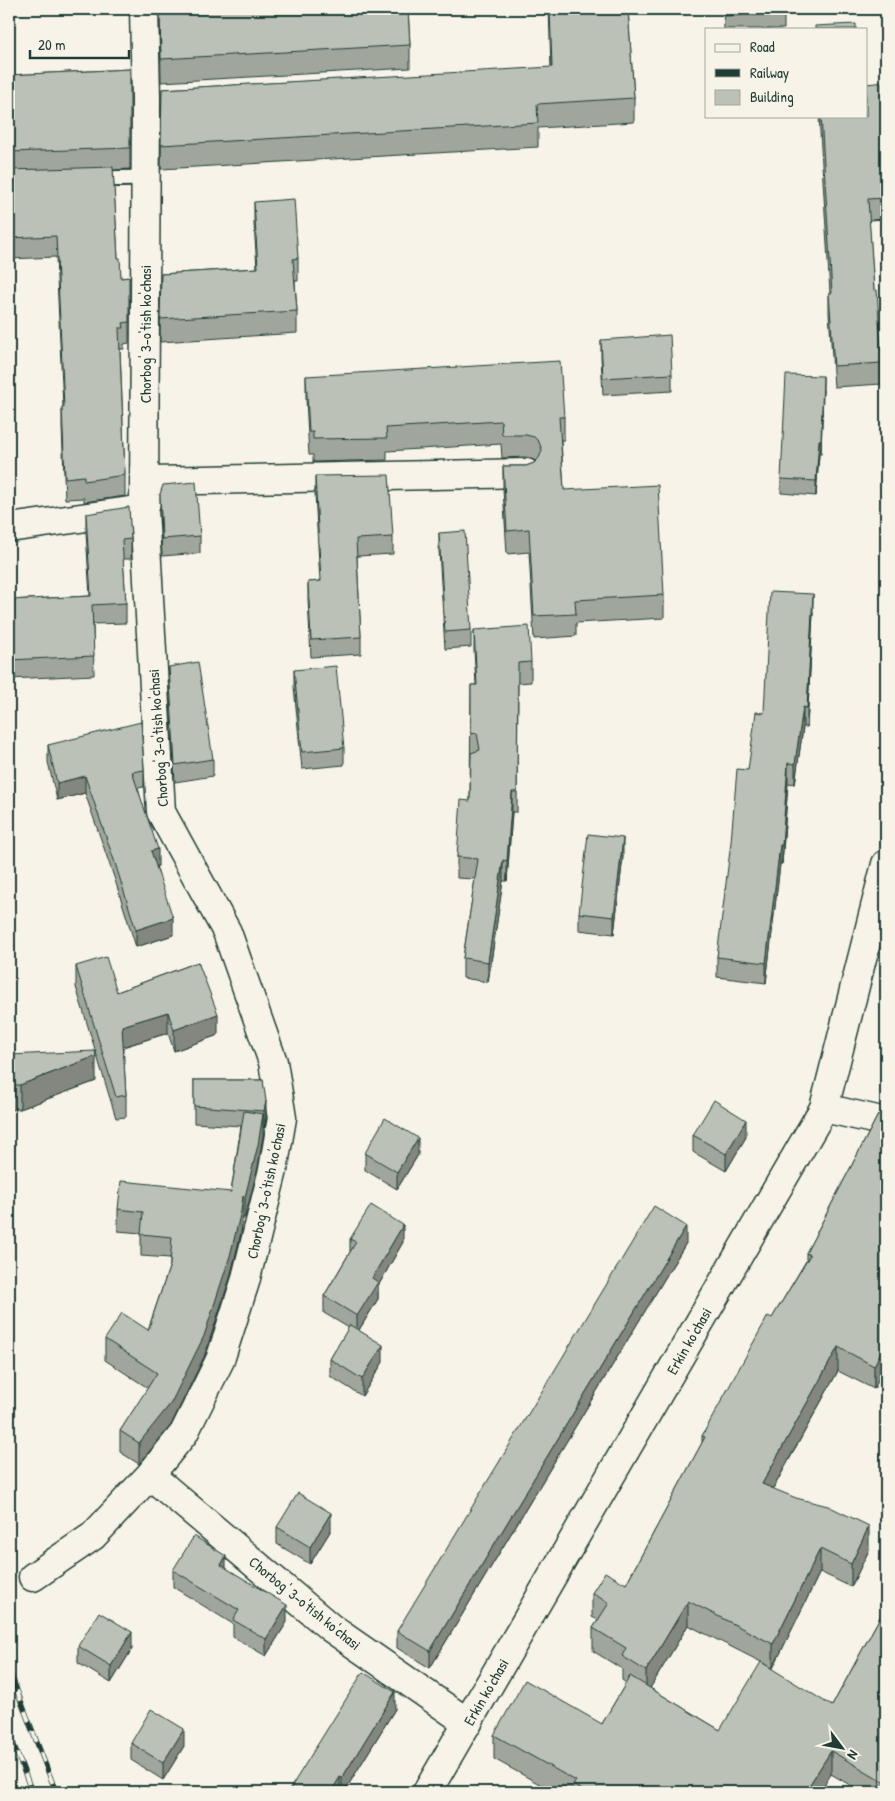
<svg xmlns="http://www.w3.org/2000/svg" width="895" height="1801" font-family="'Patrick Hand',sans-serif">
<rect width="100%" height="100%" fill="#f7f3e8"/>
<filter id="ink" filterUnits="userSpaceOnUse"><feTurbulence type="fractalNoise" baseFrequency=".02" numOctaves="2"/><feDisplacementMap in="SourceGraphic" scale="10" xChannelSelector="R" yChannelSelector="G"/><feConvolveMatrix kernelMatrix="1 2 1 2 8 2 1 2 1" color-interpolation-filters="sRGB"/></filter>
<g filter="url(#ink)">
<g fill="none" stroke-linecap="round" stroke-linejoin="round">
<defs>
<path id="lane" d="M 95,179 L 146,178"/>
<path id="street" d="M 9,528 L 144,509 L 153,481 L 526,473
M 824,1108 L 886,1122
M 150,1475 L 331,1628 L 468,1723
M 33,1577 L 93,1536 L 150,1475 L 184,1433 L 220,1360 L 245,1282 L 273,1170 L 282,1118 L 273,1062 L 227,932 L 161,812 L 144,509 L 146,98 L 144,9"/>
<path id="secondary" d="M 427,1792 L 824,1108 L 886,864"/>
</defs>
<use href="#lane" stroke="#1f3d34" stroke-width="19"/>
<use href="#street" stroke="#1f3d34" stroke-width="31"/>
<use href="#secondary" stroke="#1f3d34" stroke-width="31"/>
<use href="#lane" stroke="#f7f3e8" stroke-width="15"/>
<use href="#street" stroke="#f7f3e8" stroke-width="28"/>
<use href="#secondary" stroke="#f7f3e8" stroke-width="28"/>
<defs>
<path id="rail" d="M 9,1670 L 56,1792
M 9,1733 L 32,1792"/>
</defs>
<use href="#rail" stroke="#1f3d34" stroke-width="5.5"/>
<use href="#rail" stroke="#f7f3e8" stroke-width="4" stroke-dasharray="11" stroke-linecap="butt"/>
</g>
<path fill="#a1a69d" stroke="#1f3d34" d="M 160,9 L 408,9 L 410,45 L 410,68 L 161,82 Z
M 549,9 L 628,9 L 634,98 L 634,122 L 538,128 L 538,147 L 161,169 L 162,89 L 551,68 Z
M 723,9 L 784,9 L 784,29 L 724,29 Z
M 130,69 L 130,169 L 113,170 L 118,258 L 121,278 L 129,277 L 129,343 L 124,344 L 124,349 L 120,349 L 125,475 L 125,496 L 84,502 L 84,498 L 65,499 L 62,428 L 62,407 L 63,407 L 56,257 L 9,259 L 9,75 Z
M 886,82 L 886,219 L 869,220 L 874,290 L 882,363 L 882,384 L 834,387 L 829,313 L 829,293 L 830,293 L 819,116 L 866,116 Z
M 254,202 L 298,258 L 298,281 L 295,281 L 297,311 L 297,333 L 160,342 L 161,274 L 257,268 L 254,224 Z
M 601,340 L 672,374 L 672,391 L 603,395 L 601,357 Z
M 306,376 L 564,417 L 564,440 L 561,440 L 564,490 L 664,595 L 664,618 L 576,623 L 576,636 L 534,639 L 529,552 L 507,554 L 503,489 L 503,466 L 526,466 L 534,463 L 536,462 L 534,460 L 526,457 L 502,458 L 501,444 L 387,451 L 387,460 L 313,462 L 313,455 L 309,455 L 306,399 Z
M 823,390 L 821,454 L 819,454 L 816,496 L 781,493 L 781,479 Z
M 315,476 L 393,537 L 393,554 L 357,556 L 361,637 L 361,654 L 311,657 L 308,599 L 308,582 L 320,581 L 315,493 Z
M 160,494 L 200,536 L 200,553 L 162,556 L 160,511 Z
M 86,514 L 131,539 L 131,559 L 123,559 L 126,603 L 126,623 L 93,624 L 94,675 L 9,679 L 9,600 L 90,596 L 86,533 Z
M 439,533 L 471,630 L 471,647 L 445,649 L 439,550 Z
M 813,613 L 807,727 L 803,727 L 795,784 L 788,783 L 782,864 L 780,864 L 766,983 L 717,977 L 717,957 L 748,770 L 764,713 Z
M 474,630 L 531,662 L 531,682 L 518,683 L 517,812 L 512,812 L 507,881 L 503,881 L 488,982 L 463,978 L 463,958 L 475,879 L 457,878 L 457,857 L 470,801 L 471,685 L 476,685 L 474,650 Z
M 169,667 L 213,759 L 213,776 L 175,782 L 169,684 Z
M 294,670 L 344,748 L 344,765 L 302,769 L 294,687 Z
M 48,745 L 144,770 L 144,787 L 138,788 L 158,866 L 156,866 L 173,935 L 136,947 L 115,880 L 85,793 L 57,800 L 48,762 Z
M 623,856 L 614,934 L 579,930 L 579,913 Z
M 198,962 L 218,1035 L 174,1051 L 168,1033 L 123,1047 L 126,1095 L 126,1117 L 116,1118 L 76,987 L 76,966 L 117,992 Z
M 9,1055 L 96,1081 L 20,1109 L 9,1110 Z
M 194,1080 L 263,1080 L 266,1118 L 264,1128 L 263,1128 L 263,1136 L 258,1167 L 245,1218 L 243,1218 L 241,1233 L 230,1278 L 204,1357 L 171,1425 L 139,1464 L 120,1452 L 120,1431 L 148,1388 L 105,1360 L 105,1339 L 148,1330 L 170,1265 L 170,1258 L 141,1256 L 141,1233 L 118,1231 L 118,1209 L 231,1192 L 241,1126 L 194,1123 Z
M 878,1115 L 874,1389 L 838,1371 L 773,1489 L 869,1550 L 851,1587 L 820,1572 L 773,1668 L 688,1625 L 650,1688 L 720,1730 L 832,1706 L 886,1606 L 886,1792 L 862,1792 L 831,1774 L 820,1792 L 554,1792 L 494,1759 L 494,1735 L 602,1724 L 626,1683 L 622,1680 L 622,1669 L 593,1651 L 593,1628 L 598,1620 L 592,1617 L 592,1593 L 626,1584 L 702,1443 L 702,1436 L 806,1261 L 806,1253 Z
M 693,1135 L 746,1137 L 726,1171 L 693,1152 Z
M 365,1153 L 418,1155 L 397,1189 L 365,1170 Z
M 350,1239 L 403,1242 L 378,1286 L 378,1299 L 359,1330 L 383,1362 L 362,1396 L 330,1376 L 330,1359 L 349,1328 L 324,1313 L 324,1296 L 350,1252 Z
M 686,1243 L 430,1668 L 397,1648 L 397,1631 Z
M 277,1527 L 331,1530 L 310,1564 L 277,1544 Z
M 226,1568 L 287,1622 L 266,1656 L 233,1637 L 233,1624 L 173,1587 L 173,1570 Z
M 78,1646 L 132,1649 L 111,1683 L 78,1663 Z
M 395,1709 L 344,1792 L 288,1792 Z
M 131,1743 L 184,1746 L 163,1780 L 131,1760 Z"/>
<path fill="#83877f" stroke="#1f3d34" d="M 823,376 L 823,390 L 821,454 L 821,440 Z
M 819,440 L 819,454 L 816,496 L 816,481 Z
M 813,594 L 813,613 L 807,727 L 807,708 Z
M 803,707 L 803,727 L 795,784 L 795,764 Z
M 788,763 L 788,783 L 782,864 L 782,845 Z
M 85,776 L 85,793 L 57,800 L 57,783 Z
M 512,792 L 512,812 L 507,881 L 507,861 Z
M 623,838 L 623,856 L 614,934 L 614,917 Z
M 780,845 L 780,864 L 766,983 L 766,963 Z
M 158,849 L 158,866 L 151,868 L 151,851 Z
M 503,860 L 503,881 L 488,982 L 488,962 Z
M 173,918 L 173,935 L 136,947 L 136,930 Z
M 168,1012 L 168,1033 L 122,1047 L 122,1026 Z
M 218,1014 L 218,1035 L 174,1051 L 174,1030 Z
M 96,1056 L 96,1081 L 20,1109 L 20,1085 Z
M 266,1101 L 266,1118 L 264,1128 L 264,1111 Z
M 263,1114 L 263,1136 L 258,1167 L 245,1218 L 245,1197 Z
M 746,1120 L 746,1137 L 726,1171 L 726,1154 Z
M 418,1138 L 418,1155 L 397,1189 L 397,1172 Z
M 243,1196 L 243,1218 L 241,1233 L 230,1278 L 204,1357 L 171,1425 L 139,1464 L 139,1443 Z
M 403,1225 L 403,1242 L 378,1286 L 378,1299 L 357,1333 L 357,1316 L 372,1278 Z
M 686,1226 L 686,1243 L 430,1668 L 430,1651 Z
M 886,1341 L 886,1365 L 874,1389 L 874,1366 Z
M 383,1345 L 383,1362 L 362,1396 L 362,1379 Z
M 838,1347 L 838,1371 L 762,1508 L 762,1484 Z
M 331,1513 L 331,1530 L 310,1564 L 310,1547 Z
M 869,1526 L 869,1550 L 851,1587 L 851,1564 Z
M 820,1549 L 820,1572 L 773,1668 L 773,1644 Z
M 226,1556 L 226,1573 L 221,1565 Z
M 688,1601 L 688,1625 L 646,1695 L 646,1671 Z
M 287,1605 L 287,1622 L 266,1656 L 266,1639 Z
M 132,1632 L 132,1649 L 111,1683 L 111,1666 Z
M 395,1692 L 395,1709 L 344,1792 L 342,1792 L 342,1778 Z
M 184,1729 L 184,1746 L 163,1780 L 163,1763 Z
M 831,1751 L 831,1774 L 820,1792 L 805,1792 Z
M 340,1777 L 340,1792 L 331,1792 Z"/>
<path fill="#bbc1b6" stroke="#1f3d34" d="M 160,9 L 408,9 L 410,45 L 161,59 Z
M 550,9 L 628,9 L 634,98 L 537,104 L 538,123 L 161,145 L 162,89 L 552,67 Z
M 724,9 L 784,9 L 784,12 L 725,16 Z
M 856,24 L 856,29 L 815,29 L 815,26 Z
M 130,69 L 130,148 L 9,152 L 9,75 Z
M 886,82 L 886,198 L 868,199 L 874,290 L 877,290 L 882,363 L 834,366 L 829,293 L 832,293 L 821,116 L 866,116 L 866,84 Z
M 113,167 L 118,258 L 120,258 L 121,278 L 129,277 L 129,322 L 123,323 L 124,328 L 119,328 L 125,475 L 84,481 L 84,476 L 65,478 L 62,407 L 64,407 L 56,236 L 9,238 L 9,170 Z
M 294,199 L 298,258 L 293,259 L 297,311 L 160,319 L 161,274 L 258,268 L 254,202 Z
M 670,335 L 672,374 L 603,378 L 601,340 Z
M 560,361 L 564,417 L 559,417 L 564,490 L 658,485 L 664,595 L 575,600 L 576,614 L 534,616 L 529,529 L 507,531 L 503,466 L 526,466 L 534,463 L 539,458 L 542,450 L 539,442 L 534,437 L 526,435 L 502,435 L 501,421 L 386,428 L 387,438 L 313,439 L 313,432 L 309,432 L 306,376 Z
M 786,375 L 823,376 L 821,440 L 819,440 L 816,481 L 781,479 Z
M 389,475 L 393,537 L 356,539 L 361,637 L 311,640 L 308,582 L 321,581 L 315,476 Z
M 196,482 L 200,536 L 162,539 L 160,494 L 163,485 Z
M 129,507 L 131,539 L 122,540 L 126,603 L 92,605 L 94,656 L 9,660 L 9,600 L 91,596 L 86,514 Z
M 465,531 L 471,630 L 445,632 L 439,533 Z
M 770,592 L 813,594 L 807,708 L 803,707 L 795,764 L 788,763 L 782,845 L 780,845 L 766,963 L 717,957 L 731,842 L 737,769 L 748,770 L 756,712 L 764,713 Z
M 529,626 L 531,662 L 518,663 L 517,792 L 512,792 L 507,861 L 503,860 L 488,962 L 463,958 L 478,859 L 457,857 L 461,800 L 470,801 L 471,753 L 480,750 L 477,733 L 471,734 L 471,685 L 477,685 L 474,630 Z
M 198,662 L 213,759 L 175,765 L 169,667 Z
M 336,666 L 344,748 L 302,752 L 294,670 Z
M 141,722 L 144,770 L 132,772 L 158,849 L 151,851 L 173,918 L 136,930 L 115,863 L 85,776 L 57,783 L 48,745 Z
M 588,834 L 623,838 L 614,917 L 579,913 Z
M 106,957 L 117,992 L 198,962 L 218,1014 L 174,1030 L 168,1012 L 122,1026 L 126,1095 L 116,1097 L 76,966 Z
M 95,1051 L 96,1056 L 20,1085 L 9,1085 L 9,1055 Z
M 194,1080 L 263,1080 L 266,1101 L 264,1111 L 194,1106 Z
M 714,1100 L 746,1120 L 726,1154 L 693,1135 Z
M 244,1111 L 263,1114 L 258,1145 L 245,1197 L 243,1196 L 241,1211 L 230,1256 L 204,1336 L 171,1403 L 139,1443 L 120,1431 L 157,1373 L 105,1339 L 122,1313 L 148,1330 L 170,1265 L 172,1237 L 141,1234 L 143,1212 L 118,1209 L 121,1181 L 231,1192 Z
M 878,1115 L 886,1117 L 886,1341 L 874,1366 L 838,1347 L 762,1484 L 796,1498 L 828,1506 L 869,1526 L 851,1564 L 820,1549 L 773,1644 L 688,1601 L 646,1671 L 622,1656 L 626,1648 L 593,1628 L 609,1603 L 592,1593 L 605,1572 L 626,1584 L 705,1437 L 702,1436 L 768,1316 L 772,1318 L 810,1255 L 806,1253 Z
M 385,1118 L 418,1138 L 397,1172 L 365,1153 Z
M 371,1205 L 403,1225 L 372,1278 L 378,1282 L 357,1316 L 324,1296 L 356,1242 L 350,1239 Z
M 654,1206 L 686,1226 L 430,1651 L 397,1631 Z
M 350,1325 L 383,1345 L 362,1379 L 330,1359 Z
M 298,1493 L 331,1513 L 310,1547 L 277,1527 Z
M 194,1536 L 226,1556 L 221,1565 L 287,1605 L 266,1639 L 233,1620 L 239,1610 L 173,1570 Z
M 886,1606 L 886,1783 L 831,1751 L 805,1792 L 586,1792 L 573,1785 L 576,1781 L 494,1735 L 525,1680 L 602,1724 L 630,1676 L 720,1730 L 761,1662 L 832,1706 Z
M 99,1612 L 132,1632 L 111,1666 L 78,1646 Z
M 363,1672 L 395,1692 L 342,1778 L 340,1777 L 331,1792 L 288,1792 Z
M 151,1709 L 184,1729 L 163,1763 L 131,1743 Z"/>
</g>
<g text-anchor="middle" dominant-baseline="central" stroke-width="5" stroke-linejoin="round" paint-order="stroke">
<g font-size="15" fill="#1f3d34" stroke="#f7f3e8">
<text transform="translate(145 334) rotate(-90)">Chorbog' 3-o'tish ko'chasi</text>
<text transform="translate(158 738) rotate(-94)">Chorbog' 3-o'tish ko'chasi</text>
<text transform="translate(266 1191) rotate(-78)">Chorbog' 3-o'tish ko'chasi</text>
<text transform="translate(689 1341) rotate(-60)">Erkin ko'chasi</text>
<text transform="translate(305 1603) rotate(39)">Chorbog' 3-o'tish ko'chasi</text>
<text transform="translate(486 1692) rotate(-60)">Erkin ko'chasi</text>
</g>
</g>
<rect width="895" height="1801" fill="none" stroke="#f7f3e8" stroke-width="30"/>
<rect x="15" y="15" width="865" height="1771" fill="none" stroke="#1f3d34" stroke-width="2" filter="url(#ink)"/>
<rect x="705" y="28" width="162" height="90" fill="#f7f3e8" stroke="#a1aaa0"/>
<rect x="715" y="44" width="25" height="8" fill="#f7f3e8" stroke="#a1aaa0"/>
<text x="750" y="52" font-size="15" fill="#1f3d34">Road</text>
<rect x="715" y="69" width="25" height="8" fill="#1f3d34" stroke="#a1aaa0"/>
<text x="750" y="78" font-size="15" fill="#1f3d34">Railway</text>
<rect x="715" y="90" width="25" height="15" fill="#bbc1b6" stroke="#a1aaa0"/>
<text x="750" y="102" font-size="15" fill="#1f3d34">Building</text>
<g transform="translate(842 1748) rotate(122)" stroke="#f7f3e8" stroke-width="4" paint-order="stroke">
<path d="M0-4L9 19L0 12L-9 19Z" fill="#1f3d34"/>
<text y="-8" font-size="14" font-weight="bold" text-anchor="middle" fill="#1f3d34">N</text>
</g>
<path d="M30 50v8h99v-8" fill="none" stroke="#1f3d34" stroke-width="2.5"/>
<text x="38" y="50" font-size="15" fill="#1f3d34" stroke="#f7f3e8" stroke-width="4" paint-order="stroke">20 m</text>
</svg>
